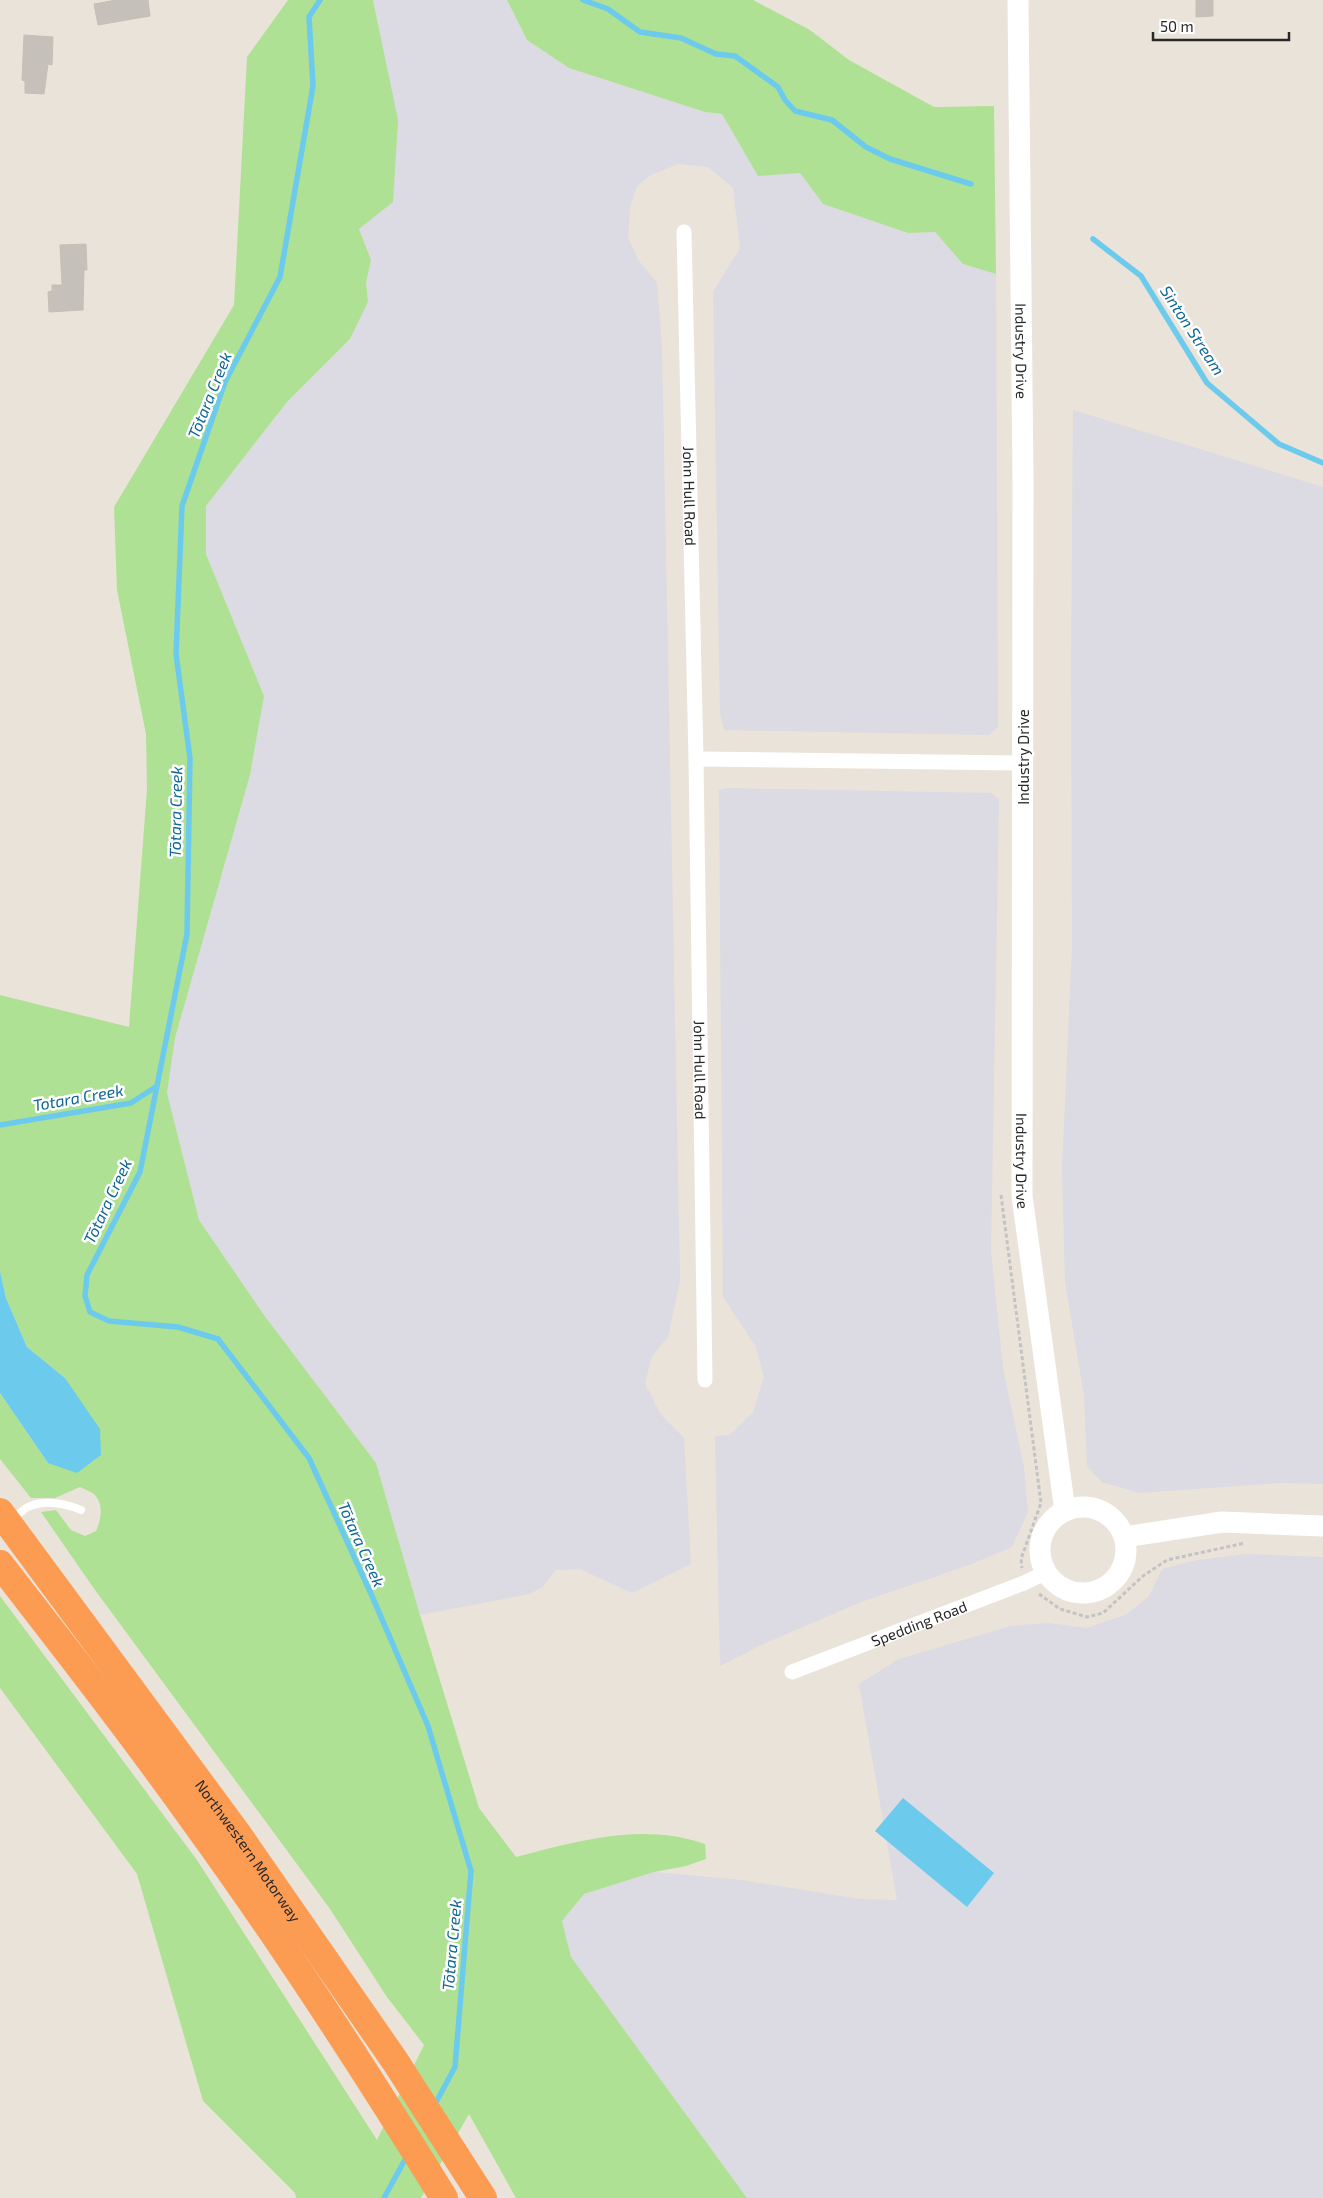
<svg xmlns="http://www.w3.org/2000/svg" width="1323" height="2198" font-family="'Exo 2',sans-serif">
<rect width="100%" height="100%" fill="#eae3d9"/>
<path fill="#dcdae2" d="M 373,0 L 507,0 L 527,40 L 569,68 L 705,112 L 722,114 L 758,175 L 800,173 L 823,204 L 908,233 L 935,232 L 963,264 L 996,274 L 998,727 L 989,735 L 724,730 L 720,713 L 713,292 L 740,248 L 733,188 L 708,167 L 678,164 L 651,175 L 637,186 L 630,207 L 628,238 L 639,261 L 657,283 L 662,346 L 680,1281 L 668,1337 L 652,1356 L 645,1383 L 661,1415 L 684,1438 L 691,1564 L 632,1593 L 580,1569 L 555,1570 L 543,1587 L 529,1594 L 420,1615 L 376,1463 L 264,1315 L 199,1220 L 167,1093 L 175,1038 L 250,775 L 264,696 L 206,554 L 206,506 L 287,402 L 350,339 L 368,302 L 366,283 L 371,260 L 359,229 L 393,201 L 378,21 Z
M 1073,410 L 1323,487 L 1323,1484 L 1280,1483 L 1139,1493 L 1102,1482 L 1087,1466 L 1084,1396 L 1065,1282 L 1062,1169 L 1072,945 L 1071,666 Z
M 728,788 L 991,793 L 999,799 L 991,1250 L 1003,1368 L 1024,1467 L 1028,1512 L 1012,1547 L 969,1565 L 861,1602 L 761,1645 L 720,1666 L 715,1436 L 730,1435 L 753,1412 L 764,1377 L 756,1347 L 723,1297 L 719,790 Z
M 1247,1554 L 1323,1557 L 1323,2198 L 747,2198 L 571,1957 L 562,1921 L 584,1894 L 654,1872 L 741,1880 L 860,1899 L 897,1900 L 859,1684 L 899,1659 L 1011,1626 L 1048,1623 L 1087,1628 L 1127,1614 L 1149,1596 L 1162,1569 L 1197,1560 Z"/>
<path fill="#afe195" d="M 288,0 L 373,0 L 398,120 L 393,202 L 359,229 L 371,260 L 366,283 L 368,302 L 350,339 L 287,402 L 206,506 L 206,554 L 264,696 L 250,775 L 175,1038 L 167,1093 L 199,1220 L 264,1315 L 376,1463 L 420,1615 L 479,1808 L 516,1857 C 577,1841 643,1822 705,1844 L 706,1859 L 686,1866 L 654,1872 L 584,1894 L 562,1921 L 571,1957 L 747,2198 L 516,2198 L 469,2114 L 421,2198 L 296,2198 L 295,2193 L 203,2101 L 137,1874 L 0,1688 L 0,1596 L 197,1860 L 377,2140 L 424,2045 L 387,1997 L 330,1909 L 95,1590 L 41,1512 L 56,1510 L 71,1530 L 85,1536 L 96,1531 C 101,1520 104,1505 95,1495 C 92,1492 84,1489 80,1487 L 55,1498 L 31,1498 L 0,1459 L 0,1393 L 48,1463 L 65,1378 L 27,1347 L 6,1298 L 0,1271 L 0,995 L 129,1027 L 147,789 L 146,734 L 117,590 L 114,507 L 234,305 L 247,57 Z
M 507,0 L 753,0 L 810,30 L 849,60 L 934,107 L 994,106 L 996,274 L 963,264 L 935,232 L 908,233 L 823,204 L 800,173 L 758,176 L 722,114 L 705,112 L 569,68 L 527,40 Z"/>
<path fill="#6ccaed" d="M 0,1271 L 6,1298 L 27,1347 L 65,1378 L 100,1429 L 101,1455 L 77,1473 L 48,1463 L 0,1393 Z
M 903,1798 L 994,1873 L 967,1907 L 875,1831 Z"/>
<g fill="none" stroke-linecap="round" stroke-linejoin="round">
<path stroke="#6ccaed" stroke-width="5.5" d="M 320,0 L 309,17 L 313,86 L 280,277 L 225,382 L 182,506 L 176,654 L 190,758 L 187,934 L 140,1172 L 87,1275 L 85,1296 L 90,1312 L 109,1321 L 178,1327 L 218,1339 L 309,1458 L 372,1596 L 428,1726 L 471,1871 L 455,2067 L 434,2106
M 583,0 L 608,9 L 640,32 L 681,38 L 716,54 L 735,56 L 778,87 L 785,100 L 795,111 L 832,120 L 866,147 L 890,159 L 971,184
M 1093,239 L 1141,276 L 1207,383 L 1279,444 L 1323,463
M 0,1125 L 131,1103 L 157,1086
M 384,2198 L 408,2154"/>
</g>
<path fill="#c5c0b9" stroke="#c5bfb3" d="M 116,0 L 148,0 L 150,16 L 98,25 L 94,4 Z
M 1196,0 L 1213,0 L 1213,16 L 1196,17 Z
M 24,35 L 53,37 L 52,65 L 48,64 L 44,94 L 25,93 L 25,81 L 22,80 Z
M 86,244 L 87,270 L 84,270 L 83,310 L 49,312 L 48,292 L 52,291 L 52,285 L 62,285 L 60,245 Z"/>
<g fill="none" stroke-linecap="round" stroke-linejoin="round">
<path stroke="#c3c3c3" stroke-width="3" stroke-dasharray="4 2.5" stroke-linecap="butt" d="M 1001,1195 L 1041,1503 L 1021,1559 L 1022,1568
M 1039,1594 L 1060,1609 L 1087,1617 L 1103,1613 L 1143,1576 L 1167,1560 L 1245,1543"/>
<path stroke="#fff" stroke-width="8" d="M 12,1520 C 17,1516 24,1508 30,1506 C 46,1500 66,1504 81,1510"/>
<g stroke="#fff" stroke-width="15">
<path id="s1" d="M 684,232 L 696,759 L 705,1380"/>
<path d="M 696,759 L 1023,763"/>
<path id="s2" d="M 792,1672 L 1024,1583 L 1045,1573"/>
</g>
<g stroke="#fff" stroke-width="21">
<path id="s3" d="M 1018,0 L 1023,480 L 1022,1196 L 1065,1511"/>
<circle cx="1083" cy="1550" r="43"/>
<path d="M 1124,1537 L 1222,1522 L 1323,1526"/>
</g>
<g stroke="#fc9c52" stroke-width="28">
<path id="s4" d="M 0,1512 L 237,1833 L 395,2061 L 483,2198"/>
<path d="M 0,1564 C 66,1649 132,1734 195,1822 C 283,1943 365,2070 444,2198"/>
</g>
</g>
<g text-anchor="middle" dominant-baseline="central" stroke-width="5" stroke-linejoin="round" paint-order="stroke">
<g font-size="15" fill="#282828" stroke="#fff">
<text stroke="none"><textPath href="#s3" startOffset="351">Industry Drive</textPath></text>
<text stroke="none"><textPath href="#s1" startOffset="264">John Hull Road</textPath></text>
<text transform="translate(1023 757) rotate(-90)">Industry Drive</text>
<text stroke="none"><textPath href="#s1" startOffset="838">John Hull Road</textPath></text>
<text stroke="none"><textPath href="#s3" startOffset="1161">Industry Drive</textPath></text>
<text stroke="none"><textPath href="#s2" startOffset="136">Spedding Road</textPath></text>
<text stroke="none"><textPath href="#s4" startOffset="420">Northwestern Motorway</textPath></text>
</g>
<g font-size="16" font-style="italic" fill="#0e6695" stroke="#fff">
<text transform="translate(1193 330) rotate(57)">Sinton Stream</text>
<text transform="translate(209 395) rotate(-68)">Tōtara Creek</text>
<text transform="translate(175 812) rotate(-89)">Tōtara Creek</text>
<text transform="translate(78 1097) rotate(-10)">Totara Creek</text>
<text transform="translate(107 1201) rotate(-65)">Tōtara Creek</text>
<text transform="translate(362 1544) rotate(66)">Tōtara Creek</text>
<text transform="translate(451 1945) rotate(-85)">Tōtara Creek</text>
</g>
</g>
<path d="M1153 32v8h136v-8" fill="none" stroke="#282828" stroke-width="2.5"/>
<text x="1160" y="32" font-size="15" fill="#282828" stroke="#ffffff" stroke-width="4" paint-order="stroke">50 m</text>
</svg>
